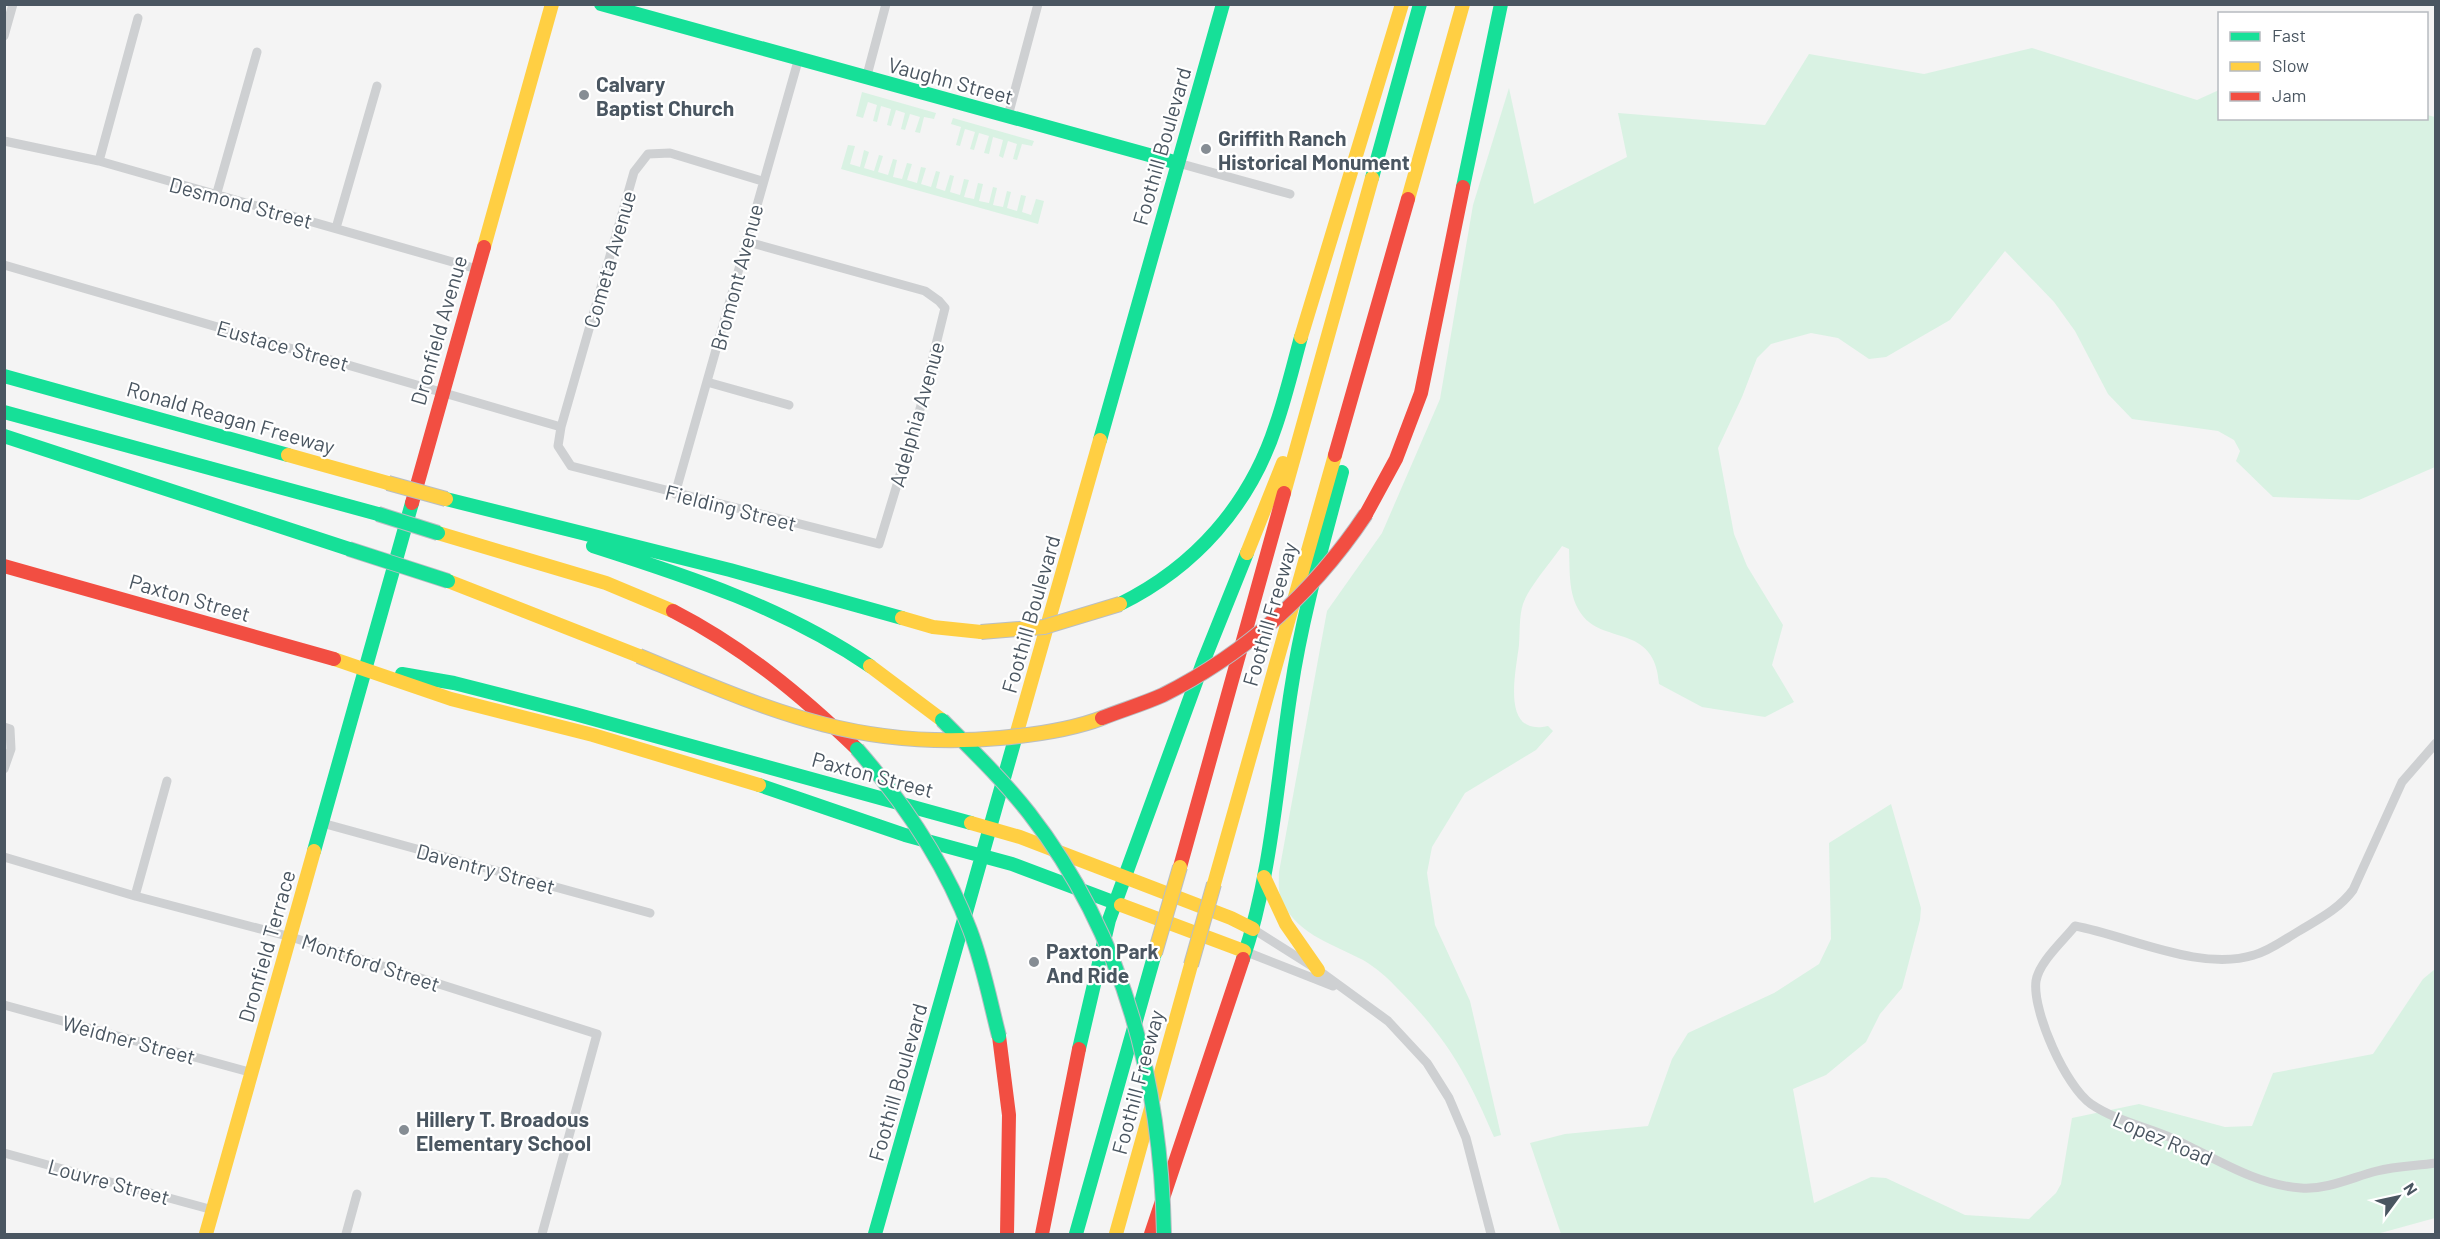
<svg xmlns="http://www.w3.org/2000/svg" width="2440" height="1239" font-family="Barlow,sans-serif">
<rect width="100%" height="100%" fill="#f4f4f4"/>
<path fill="#d9f2e3" d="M 2032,48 L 2197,100 L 2219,90 L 2220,118 L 2426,118 L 2427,115 L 2435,117 L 2435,467 L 2359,500 L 2273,497 L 2236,461 L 2240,451 L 2234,440 L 2218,431 L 2132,419 L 2108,394 L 2075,331 L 2054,302 L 2005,251 L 1950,320 L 1886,357 L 1869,359 L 1838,338 L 1811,333 L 1771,344 L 1757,358 L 1742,397 L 1718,448 L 1734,534 L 1747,566 L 1783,625 L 1772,665 L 1794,702 L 1765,717 L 1702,707 L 1659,684 C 1655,622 1601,646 1580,612 C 1568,594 1570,570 1569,549 L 1562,546 C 1551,562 1529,587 1523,604 C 1519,616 1520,633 1519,645 C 1516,672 1500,737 1548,726 L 1553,731 L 1536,750 L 1465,793 L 1432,847 L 1427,873 L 1435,925 L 1470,1001 L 1501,1135 L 1494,1137 C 1467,1074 1447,1038 1398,989 C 1388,978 1375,967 1363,960 C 1331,943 1292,933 1280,895 C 1278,888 1279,879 1279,872 L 1327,611 L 1382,533 L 1440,399 L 1473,205 L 1509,88 L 1534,204 L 1627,157 L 1618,113 L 1765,125 L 1809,54 L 1924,74 Z
M 862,92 L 936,113 L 934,119 L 924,117 L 920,133 L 915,132 L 920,117 L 910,114 L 905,130 L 901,129 L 905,113 L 896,110 L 891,126 L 887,125 L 891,109 L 881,106 L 877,122 L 873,121 L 877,105 L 868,102 L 863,118 L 856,116 Z
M 953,118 L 1034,141 L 1032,146 L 1022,144 L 1017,160 L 1013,159 L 1017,144 L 1008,141 L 1003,158 L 999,156 L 1003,140 L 993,137 L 989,154 L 984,153 L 989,136 L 979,133 L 974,150 L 970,149 L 975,132 L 965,129 L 960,146 L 956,145 L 961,127 L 951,124 Z
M 848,145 L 855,146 L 850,164 L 860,167 L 864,150 L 869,152 L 864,168 L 874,171 L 879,155 L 883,156 L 878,172 L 888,175 L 893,159 L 897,160 L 893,177 L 902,179 L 907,163 L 912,164 L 907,180 L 917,183 L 921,167 L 926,168 L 921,184 L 931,187 L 936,171 L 940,172 L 936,188 L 945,191 L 950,175 L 954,176 L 950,192 L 960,195 L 964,179 L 969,180 L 964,197 L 974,199 L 978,183 L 983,184 L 979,201 L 989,203 L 993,187 L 997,188 L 993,205 L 1003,207 L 1007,191 L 1011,192 L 1007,208 L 1017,211 L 1021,195 L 1026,196 L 1022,212 L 1031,215 L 1036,199 L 1044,201 L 1038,224 L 841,169 Z
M 1891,804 L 1921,908 L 1920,920 L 1902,988 L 1880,1014 L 1866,1042 L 1826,1075 L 1793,1089 L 1814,1203 L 1871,1177 L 1886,1178 L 1965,1215 L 2029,1219 L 2056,1193 L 2061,1184 L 2072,1118 L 2139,1104 L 2225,1127 L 2252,1126 L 2273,1073 L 2373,1054 L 2423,979 L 2435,969 L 2435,1218 L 2377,1234 L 1561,1234 L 1530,1143 L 1565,1134 L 1648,1126 L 1672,1059 L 1688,1033 L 1774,993 L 1819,964 L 1831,939 L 1829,843 Z"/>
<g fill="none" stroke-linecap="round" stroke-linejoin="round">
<path stroke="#ced0d2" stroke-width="9" d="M 4,36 L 13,4
M 866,79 L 886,4
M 1008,116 L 1038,4
M 4,141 L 99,161 L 477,269
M 99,161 L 138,18
M 1178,163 L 1290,194
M 216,196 L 257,52
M 336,228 L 377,86
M 748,242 L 925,291 L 939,301 L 945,308 L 920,409 L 879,544 L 571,466 L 558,446 L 561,427 L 634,172 L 648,154 L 670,153 L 762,181
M 4,265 L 561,427
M 707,382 L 789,405
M 675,494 L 798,61
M 4,727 L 10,729 L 11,749 L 4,769
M 2436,743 L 2402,782 L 2353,890 C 2339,909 2319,919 2299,931 C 2285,939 2270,951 2254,955 C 2200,972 2129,936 2075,926 C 2063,941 2039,962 2036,981 C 2032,1011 2066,1087 2091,1104 C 2116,1121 2147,1127 2174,1139 C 2215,1158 2255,1185 2301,1188 C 2327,1190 2353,1177 2377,1171 C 2396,1166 2416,1166 2436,1163
M 322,823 L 650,913
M 4,857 L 135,896 L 291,937 L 597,1034 L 542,1234
M 135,896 L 167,781
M 1253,929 L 1318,970 L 1388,1021 L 1427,1063 L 1449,1098 L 1466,1138 L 1491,1234
M 1244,951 L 1333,986
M 4,1005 L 253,1073
M 4,1153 L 213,1210
M 346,1234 L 357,1194"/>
<path stroke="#16e098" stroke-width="14" d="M 601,4 L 1178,163
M 1372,178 L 1420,4
M 1463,187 L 1501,4
M 4,376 L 288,455
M 4,412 L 378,514
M 4,436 L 349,549
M 1100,440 L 1223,4
M 446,499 L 730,570 L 902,618
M 593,546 C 690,577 785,608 870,666
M 1120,604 C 1195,567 1250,505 1276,425 C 1286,396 1293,366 1301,337
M 402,674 L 454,683 L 575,714 L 971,823
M 759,785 L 905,835 L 1012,864 L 1121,905
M 314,851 L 412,503
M 1243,959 C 1272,873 1277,780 1291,690 C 1302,616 1323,544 1342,472
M 1079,1049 L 1109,920 L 1204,660 L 1247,553
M 875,1234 L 1017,732
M 1076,1234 L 1155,953"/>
<path stroke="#ffcf43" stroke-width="14" d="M 1408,199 L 1463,4
M 484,247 L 552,4
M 1301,337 L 1402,4
M 288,455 L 388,483
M 1284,493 L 1372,178
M 438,533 L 606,583 L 673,611
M 1247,553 L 1283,463
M 448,581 L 639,656
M 902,618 L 933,627 L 981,632
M 334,659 L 451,699 L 593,735 L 759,785
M 870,666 L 942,720
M 1017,732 L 1100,440
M 971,823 L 1020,837 L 1231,918 L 1253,929
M 1264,877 L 1286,924 L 1318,970
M 1214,884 L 1335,455
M 1121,905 L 1244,951
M 206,1234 L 314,851
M 1116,1234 L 1191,965"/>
<path stroke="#f24e42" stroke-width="14" d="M 1335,455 L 1408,199
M 412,503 L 484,247
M 1366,514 L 1396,459 L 1421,393 L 1463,187
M 4,566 L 334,659
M 673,611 C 743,647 801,695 857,749
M 1180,867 L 1284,493
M 999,1036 L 1009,1115 L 1007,1234
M 1042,1234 L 1079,1049
M 1151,1234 L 1243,959"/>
<defs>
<path id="fast-bridge" d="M 378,514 L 438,533
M 349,549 L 448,581
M 942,720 C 972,750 1003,780 1029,813 C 1124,935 1161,1082 1164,1234
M 857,749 C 904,803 945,863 970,930 C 983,964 990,1001 999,1036"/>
<path id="slow-bridge" d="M 388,483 L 446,499
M 981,632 L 1044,627 L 1120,604
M 639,656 C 767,709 857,751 1000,738 C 1033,735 1071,730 1102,718
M 1155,953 L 1180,867
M 1191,965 L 1214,884"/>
<path id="jam-bridge" d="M 1102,718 C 1122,710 1143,704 1163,695 C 1247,653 1314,592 1366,514"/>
</defs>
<use href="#fast-bridge" stroke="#b9bec3" stroke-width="16" stroke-linecap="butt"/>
<use href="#slow-bridge" stroke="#b9bec3" stroke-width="16" stroke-linecap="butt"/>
<use href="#jam-bridge" stroke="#b9bec3" stroke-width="16" stroke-linecap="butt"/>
<use href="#fast-bridge" stroke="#16e098" stroke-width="14"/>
<use href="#slow-bridge" stroke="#ffcf43" stroke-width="14"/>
<use href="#jam-bridge" stroke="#f24e42" stroke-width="14"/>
</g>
<g fill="#868d94" stroke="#fff" stroke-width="2">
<circle cx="584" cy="95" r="6"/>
<circle cx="1206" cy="149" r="6"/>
<circle cx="1034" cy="962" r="6"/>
<circle cx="404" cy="1130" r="6"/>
</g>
<g text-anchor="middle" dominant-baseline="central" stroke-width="4.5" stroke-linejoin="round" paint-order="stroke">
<g font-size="21" fill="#4a5661" stroke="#fff">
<text transform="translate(951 80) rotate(15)">Vaughn Street</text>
<text transform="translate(1161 146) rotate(-74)">Foothill Boulevard</text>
<text transform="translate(241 202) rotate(15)">Desmond Street</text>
<text transform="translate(609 259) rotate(-74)">Cometa Avenue</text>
<text transform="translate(736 277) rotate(-75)">Bromont Avenue</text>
<text transform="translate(438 330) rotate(-74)">Dronfield Avenue</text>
<text transform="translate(283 345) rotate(16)">Eustace Street</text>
<text transform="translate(916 414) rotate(-74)">Adelphia Avenue</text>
<text transform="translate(231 417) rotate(16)">Ronald Reagan Freeway</text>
<text transform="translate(731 507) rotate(14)">Fielding Street</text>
<text transform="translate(190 597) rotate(16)">Paxton Street</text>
<text transform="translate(1030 614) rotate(-74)">Foothill Boulevard</text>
<text transform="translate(1269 614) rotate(-74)">Foothill Freeway</text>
<text transform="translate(873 774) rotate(15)">Paxton Street</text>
<text transform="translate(486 868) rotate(15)">Daventry Street</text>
<text transform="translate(266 946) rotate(-74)">Dronfield Terrace</text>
<text transform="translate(371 962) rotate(18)">Montford Street</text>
<text transform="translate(129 1039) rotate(15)">Weidner Street</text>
<text transform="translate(897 1082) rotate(-74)">Foothill Boulevard</text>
<text transform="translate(1137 1082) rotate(-75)">Foothill Freeway</text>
<text transform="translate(2163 1138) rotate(23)">Lopez Road</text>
<text transform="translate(109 1181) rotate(15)">Louvre Street</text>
</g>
<g font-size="21" font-weight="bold" fill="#4a5661" stroke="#fff" text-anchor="start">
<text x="596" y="83">Calvary<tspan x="596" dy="24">Baptist Church</tspan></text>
<text x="1218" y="137">Griffith Ranch<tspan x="1218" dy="24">Historical Monument</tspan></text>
<text x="1046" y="950">Paxton Park<tspan x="1046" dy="24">And Ride</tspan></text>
<text x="416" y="1118">Hillery T. Broadous<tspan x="416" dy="24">Elementary School</tspan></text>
</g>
</g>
<rect width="2440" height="1239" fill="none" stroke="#4a5661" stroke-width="12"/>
<rect x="2218" y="12" width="210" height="108" fill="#ffffff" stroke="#b7bbc0" stroke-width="1.5"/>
<rect x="2230" y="32" width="30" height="9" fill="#16e098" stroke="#b7bbc0" stroke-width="1.5"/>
<text x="2272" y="42" font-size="18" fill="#4a5661">Fast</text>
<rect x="2230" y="62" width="30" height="9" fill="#ffcf43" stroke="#b7bbc0" stroke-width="1.5"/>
<text x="2272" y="72" font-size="18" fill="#4a5661">Slow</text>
<rect x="2230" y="92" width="30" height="9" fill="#f24e42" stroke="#b7bbc0" stroke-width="1.5"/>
<text x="2272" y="102" font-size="18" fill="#4a5661">Jam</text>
<g transform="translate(2398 1197) rotate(57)" stroke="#ffffff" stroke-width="4.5" paint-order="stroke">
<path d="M0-4.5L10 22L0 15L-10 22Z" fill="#4a5661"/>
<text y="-9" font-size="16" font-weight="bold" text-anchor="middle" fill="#4a5661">N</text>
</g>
</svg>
